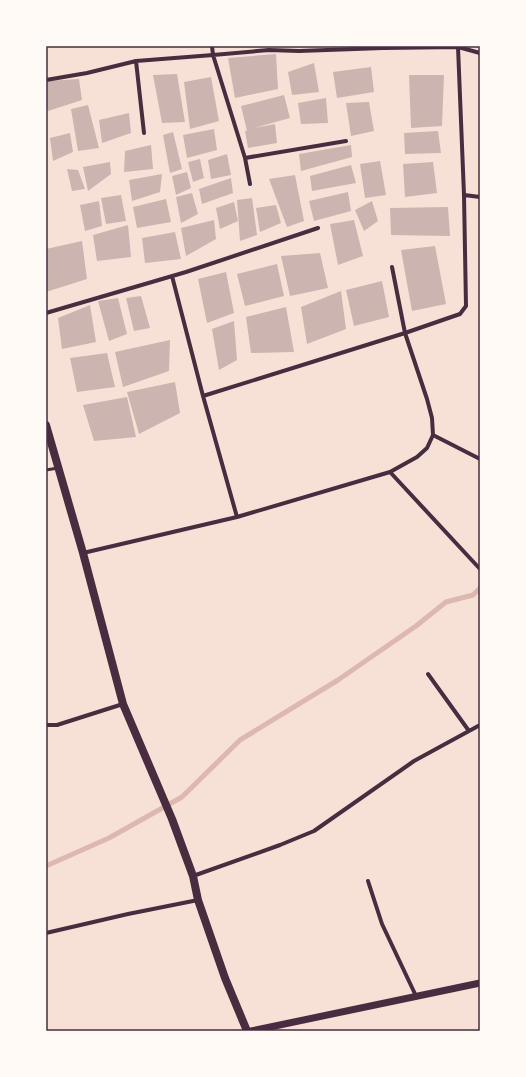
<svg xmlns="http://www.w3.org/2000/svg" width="526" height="1077" font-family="'Work Sans',sans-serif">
<rect width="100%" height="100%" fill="#f7e1d7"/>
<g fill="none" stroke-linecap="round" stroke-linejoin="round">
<path stroke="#dcb8b0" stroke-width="5" d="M 46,866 L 109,838 L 182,797 L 240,740 L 338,680 L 416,626 L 446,602 L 473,595 L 480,588"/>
</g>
<path fill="#ccb4b1" d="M 276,54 L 278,89 L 235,98 L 228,58 Z
M 314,63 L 319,92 L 292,95 L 288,72 Z
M 371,67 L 374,92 L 337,98 L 333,72 Z
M 177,74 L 185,122 L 162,123 L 153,75 Z
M 409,75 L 444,75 L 442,126 L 411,128 Z
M 211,77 L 219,121 L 190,129 L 184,82 Z
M 79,79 L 82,100 L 48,111 L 46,102 L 46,81 Z
M 284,95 L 290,118 L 254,128 L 275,124 L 277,143 L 248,148 L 245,131 L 247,131 L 241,106 Z
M 326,98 L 328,123 L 301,124 L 298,103 Z
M 369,102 L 374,131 L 351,136 L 346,103 Z
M 88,105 L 99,148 L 78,151 L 71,109 Z
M 129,113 L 131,133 L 102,143 L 99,120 Z
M 214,129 L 217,150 L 187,158 L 183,135 Z
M 438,131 L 441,153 L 405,154 L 404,133 Z
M 173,132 L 182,169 L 170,173 L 163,135 Z
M 70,133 L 73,152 L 53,161 L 50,138 Z
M 151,145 L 153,169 L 124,172 L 125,151 Z
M 351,145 L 352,157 L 301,171 L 299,154 Z
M 227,154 L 231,175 L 211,179 L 208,160 Z
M 200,159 L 204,178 L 193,182 L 188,162 Z
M 380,161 L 386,195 L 365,198 L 360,164 Z
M 110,162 L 111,174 L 88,191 L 83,167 Z
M 433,162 L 437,193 L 405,197 L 403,164 Z
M 351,165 L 356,183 L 312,191 L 310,176 Z
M 67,169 L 78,170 L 85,189 L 72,191 Z
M 187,172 L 191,188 L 176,195 L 172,176 Z
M 162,174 L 160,192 L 132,201 L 129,180 Z
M 295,175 L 304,221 L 287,227 L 269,179 Z
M 231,178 L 233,193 L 202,204 L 199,189 Z
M 348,192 L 351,211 L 314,221 L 309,201 Z
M 192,193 L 198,214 L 181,223 L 176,197 Z
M 121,195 L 126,221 L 106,224 L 101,198 Z
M 252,198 L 257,235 L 240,241 L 237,200 Z
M 166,199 L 171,222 L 137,228 L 133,207 Z
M 99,201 L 102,226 L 85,231 L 80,205 Z
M 372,201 L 378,221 L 364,231 L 355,210 Z
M 234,202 L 238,221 L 220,229 L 216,208 Z
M 276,205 L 281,223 L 260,232 L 256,208 Z
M 448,207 L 450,236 L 391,235 L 390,208 Z
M 214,220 L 216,239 L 186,256 L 181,228 Z
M 354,220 L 363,256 L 338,265 L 330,224 Z
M 128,225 L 131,257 L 97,261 L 93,235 Z
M 175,232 L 181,259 L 145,263 L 142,238 Z
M 82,241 L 87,279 L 46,292 L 46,249 Z
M 435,246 L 446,304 L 412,311 L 401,250 Z
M 320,253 L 328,288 L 290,296 L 281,256 Z
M 277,264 L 284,296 L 245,306 L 237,274 Z
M 226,272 L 234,313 L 207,323 L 198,279 Z
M 382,281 L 389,317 L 354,326 L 346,290 Z
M 341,291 L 346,329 L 307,344 L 301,307 Z
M 141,296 L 150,328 L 134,331 L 126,298 Z
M 118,298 L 127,334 L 109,341 L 98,301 Z
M 90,305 L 96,342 L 62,349 L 58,318 Z
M 286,307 L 294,352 L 251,353 L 246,317 Z
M 234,321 L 237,360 L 219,370 L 212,329 Z
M 170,340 L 169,371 L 123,387 L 115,352 Z
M 107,353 L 115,387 L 77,392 L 70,358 Z
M 175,382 L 180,413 L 139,434 L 127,392 Z
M 127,397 L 136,437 L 94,441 L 83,405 Z"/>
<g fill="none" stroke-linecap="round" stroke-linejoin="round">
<path stroke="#4a2c40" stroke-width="3" d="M 46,470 L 58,468"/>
<path stroke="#4a2c40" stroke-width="4" d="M 212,46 L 213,55 L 245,158 L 250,184
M 136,61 L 144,133
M 46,80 L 87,73 L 136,61 L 213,55 L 269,50 L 299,51 L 383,48 L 458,47 L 480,53
M 245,158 L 346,141
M 464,195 L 480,197
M 172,276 L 203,396 L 237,517
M 46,313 L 186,272 L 318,228
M 203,396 L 405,333 L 460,314 L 466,306 L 464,195 L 458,47
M 433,435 L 480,459
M 390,472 L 480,569
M 83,553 L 237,517 L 390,472 L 417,457 L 427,448 L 433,435 L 432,418 L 427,399 L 405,333 L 392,267
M 428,674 L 469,731
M 46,725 L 57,725 L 123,704
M 193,876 L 280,845 L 314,831 L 414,761 L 480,725
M 368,881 L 382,924 L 416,996
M 46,933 L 128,914 L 198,900"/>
<path stroke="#4a2c40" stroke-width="7" d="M 251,1031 L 480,983"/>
<path stroke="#4a2c40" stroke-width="8" d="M 46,425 L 83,553 L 123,704 L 172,819 L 193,876 L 198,900 L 225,978 L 247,1031"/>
</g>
<rect width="526" height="1077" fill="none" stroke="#fffaf5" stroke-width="94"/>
<rect x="47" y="47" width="432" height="983" fill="none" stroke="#4a2c40" stroke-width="1.5"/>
</svg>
